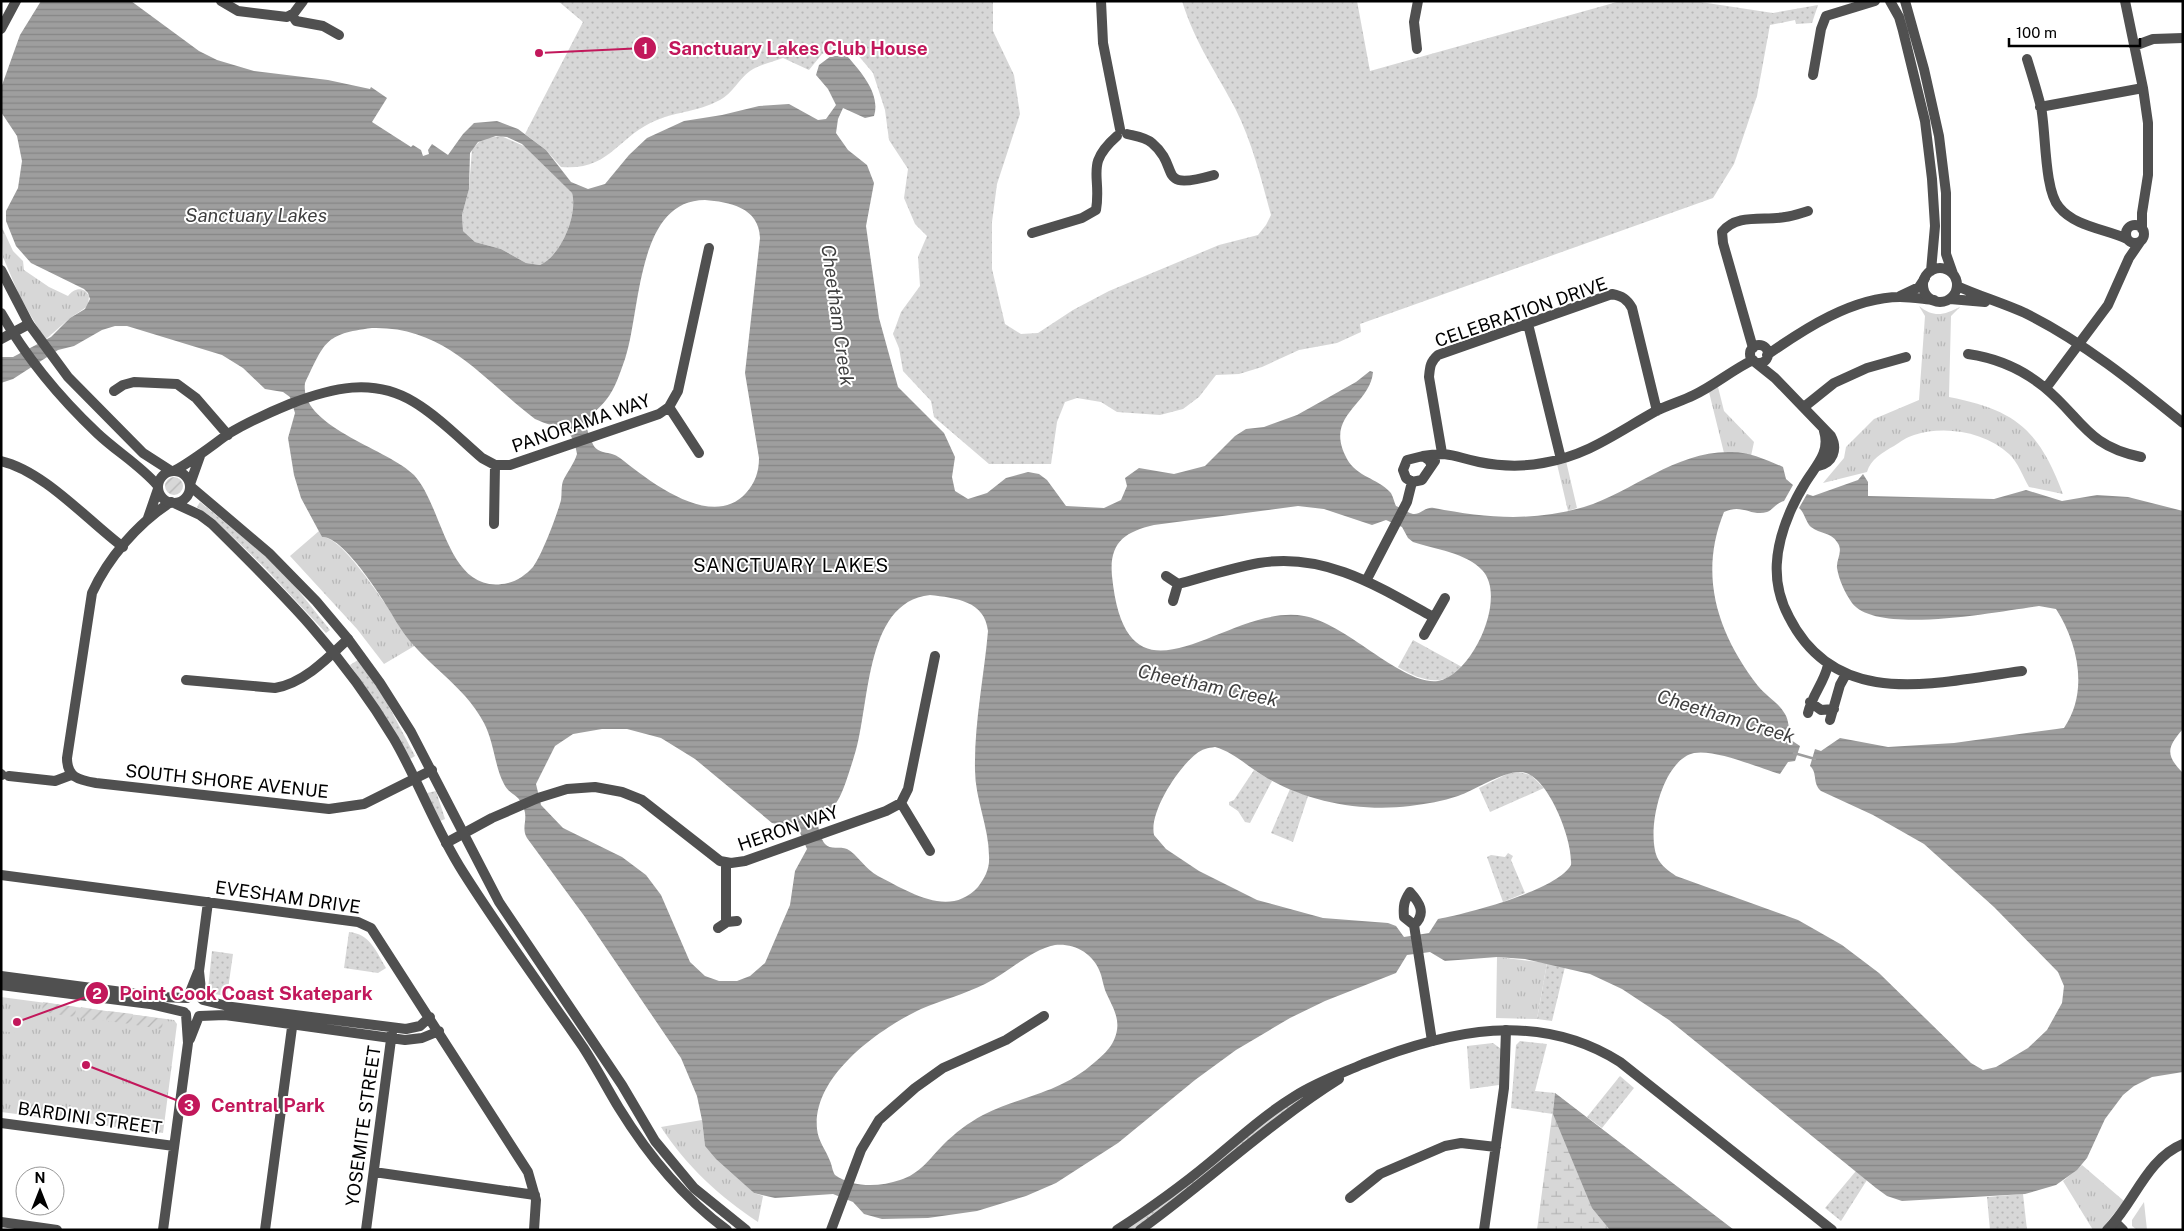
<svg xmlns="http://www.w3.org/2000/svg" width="2184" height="1231" font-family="'Public Sans',sans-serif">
<defs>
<pattern id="grass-dots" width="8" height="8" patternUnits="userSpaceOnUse" patternTransform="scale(1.25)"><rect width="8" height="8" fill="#d7d7d7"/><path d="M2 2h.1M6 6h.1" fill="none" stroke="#b7b7b7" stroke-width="1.8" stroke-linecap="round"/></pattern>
<pattern id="wetland-marsh" width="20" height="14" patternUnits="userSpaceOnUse" patternTransform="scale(1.25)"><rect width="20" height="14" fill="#d7d7d7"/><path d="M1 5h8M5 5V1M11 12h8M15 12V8" fill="none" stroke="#b7b7b7"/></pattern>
<pattern id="park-tufts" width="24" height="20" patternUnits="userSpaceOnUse" patternTransform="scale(1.25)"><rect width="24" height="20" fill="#d7d7d7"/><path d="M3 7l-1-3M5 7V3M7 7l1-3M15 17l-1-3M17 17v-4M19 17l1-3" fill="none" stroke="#b7b7b7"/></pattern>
<pattern id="garden-furrows" width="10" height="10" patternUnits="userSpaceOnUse" patternTransform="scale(1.25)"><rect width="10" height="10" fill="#d7d7d7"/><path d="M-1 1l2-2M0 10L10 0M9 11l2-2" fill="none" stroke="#b7b7b7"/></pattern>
<pattern id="water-rules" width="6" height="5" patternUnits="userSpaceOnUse" patternTransform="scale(1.25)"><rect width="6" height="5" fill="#9e9e9e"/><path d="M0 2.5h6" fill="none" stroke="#868686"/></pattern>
</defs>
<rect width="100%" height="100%" fill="#fff"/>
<path fill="url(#grass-dots)" d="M 558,1 L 993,1 L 993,31 L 1014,75 L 1020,114 L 997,184 L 992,222 L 992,269 L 1005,324 L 1021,334 L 1038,333 L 1073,310 L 1109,291 L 1219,245 L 1258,235 L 1266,225 L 1271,215 C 1261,178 1252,142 1235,108 C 1215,70 1195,43 1182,1 L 1357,1 L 1370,71 L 1617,2 L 1694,1 L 1773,13 L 1818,5 L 1812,23 L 1796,24 L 1795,20 L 1770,25 L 1757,96 L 1734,164 L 1713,198 L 1360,324 L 1361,332 L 1337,343 L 1299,350 L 1262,367 L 1239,374 L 1216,375 L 1199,397 L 1183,409 L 1160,415 L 1117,412 L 1101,402 L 1077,398 L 1065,402 L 1057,422 L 1051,464 L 989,464 L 934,417 L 931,401 L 903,371 L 899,348 L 893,334 L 901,312 L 920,286 L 918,257 L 927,236 L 915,224 L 904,198 L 908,169 L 889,140 L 885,110 L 873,73 L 857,54 L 835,49 L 822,54 L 809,70 L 783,58 C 772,62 759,65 750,71 C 739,79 732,94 720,100 C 697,112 679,111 657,120 C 617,136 611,171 561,167 L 546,150 L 525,134 L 583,22 Z
M 501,136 L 526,147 L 572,193 C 578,215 561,256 540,265 L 526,263 L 501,249 L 475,242 L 463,231 L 462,215 L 469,189 L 472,149 L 482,139 Z
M 200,502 L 262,553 L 294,585 L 330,630 L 326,633 L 265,568 L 214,519 L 197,507 Z
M 1413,640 L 1462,667 C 1443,689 1420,680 1398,667 Z
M 358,660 L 385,699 L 415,756 L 410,759 L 379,707 L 350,665 Z
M 1254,770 L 1272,781 L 1250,823 L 1245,822 L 1238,811 L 1229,805 L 1229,802 L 1234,800 Z
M 1519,772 L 1531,775 L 1544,788 L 1490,812 L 1479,788 L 1509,773 Z
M 1290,789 L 1308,796 L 1293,842 L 1271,833 Z
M 436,791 L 445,819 L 440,821 L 427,793 Z
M 1508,853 L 1513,856 L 1511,860 L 1525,893 L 1503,902 L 1487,857 L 1491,855 L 1505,857 Z
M 349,932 C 370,934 376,951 386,968 L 378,973 L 344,968 Z
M 212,951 L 233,954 L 227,996 L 214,994 L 208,989 Z
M 1547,963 L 1565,967 L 1552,1021 L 1537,1019 Z
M 1520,1041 L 1547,1044 L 1535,1091 L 1555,1093 L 1553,1114 L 1511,1108 L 1516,1045 Z
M 1493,1043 L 1501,1049 L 1499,1085 L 1470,1089 L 1467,1046 Z
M 1620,1076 L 1634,1088 L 1602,1128 L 1587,1117 Z
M 1320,1084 L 1152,1218 L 1135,1230 L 1122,1230 L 1248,1133 Z
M 1856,1171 L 1867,1180 L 1841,1221 L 1825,1208 Z
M 2023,1194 L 2027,1230 L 1990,1230 L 1987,1197 Z"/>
<path fill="url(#wetland-marsh)" d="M 1555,1093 L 1734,1230 L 1537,1230 Z"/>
<path fill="url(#park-tufts)" d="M 1,225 L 13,251 L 23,261 L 24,270 L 49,287 L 68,296 C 74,288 84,286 89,296 L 88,306 L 70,318 L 45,340 L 20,297 L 3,257 Z
M 1919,306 C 1934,318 1944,315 1960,307 L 1951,316 L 1949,397 C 2016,410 2039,430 2063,494 L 2029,487 C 2023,477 2018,462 2009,454 C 1985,432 1945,425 1914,435 C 1907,437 1900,442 1894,446 C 1883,452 1870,460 1867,472 L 1823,483 L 1844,458 L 1846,447 L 1874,419 L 1919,400 L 1925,316 Z
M 1718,387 L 1724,411 L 1754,442 L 1751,456 L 1733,452 L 1724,453 L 1709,392 Z
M 1566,461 L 1577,508 L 1568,511 L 1557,464 Z
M 319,531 L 322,537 C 346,536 397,626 416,645 L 384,664 L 357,629 L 290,556 Z
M 1497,957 L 1547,963 L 1537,1019 L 1496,1018 Z
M 1,997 L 174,1020 L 177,1024 L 163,1133 L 1,1112 Z
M 702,1120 L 705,1146 L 754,1193 L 763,1196 L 758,1222 C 720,1197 686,1166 661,1127 Z
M 2082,1165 L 2124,1201 L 2101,1230 L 2093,1230 L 2063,1181 Z
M 2144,1202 L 2147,1230 L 2137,1230 L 2132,1226 L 2132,1220 Z"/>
<path fill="url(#garden-furrows)" d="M165 486a9 9 0 1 1 18 0a9 9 0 1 1-18 0Z
M 43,1002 L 76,1007 L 75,1017 L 42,1012 Z
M 81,1007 L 104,1011 L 103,1021 L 79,1018 Z
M 108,1011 L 133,1014 L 131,1024 L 106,1021 Z
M 136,1015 L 163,1019 L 162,1029 L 135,1025 Z
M 30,1103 L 63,1107 L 61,1120 L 28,1115 Z
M 66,1108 L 91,1111 L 89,1123 L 65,1120 Z
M 94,1111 L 119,1115 L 118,1127 L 93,1124 Z
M 123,1115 L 148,1119 L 146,1131 L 122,1128 Z"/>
<path fill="#d7d7d7" d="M 7,1012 L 30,1015 L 34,1020 L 32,1025 L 33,1029 L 29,1035 L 17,1031 L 15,1033 L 1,1031 L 1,1016 Z"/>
<path fill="url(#water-rules)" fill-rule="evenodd" d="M 41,1 L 131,1 L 199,51 L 217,60 L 254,71 L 328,80 L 370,89 L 371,87 L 387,98 L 372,122 L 411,147 L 413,145 L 421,150 L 423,156 L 429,154 L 428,150 L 432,144 L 448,155 L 463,134 L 474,123 L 497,121 L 518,129 L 546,150 L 571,182 L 588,189 L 605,184 L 629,155 L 647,138 L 684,121 L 722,115 L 759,106 L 789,104 L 818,120 L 826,119 L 836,105 L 828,89 L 816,75 L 819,65 L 831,56 L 847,56 C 861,72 881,94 874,116 L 865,118 L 843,108 L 838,119 L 836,133 L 848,150 L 867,165 L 874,183 L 866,226 L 879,318 L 898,387 L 944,433 L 955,457 L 952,477 L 955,491 L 968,499 L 987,493 L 1006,478 L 1028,472 L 1039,474 L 1047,480 L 1066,506 L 1104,508 L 1121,500 L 1127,486 L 1125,478 L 1139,468 L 1174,474 L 1205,466 L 1235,436 L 1246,429 L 1264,427 L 1297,415 L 1356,382 L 1370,371 L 1373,372 C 1370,406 1323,415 1347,459 C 1357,477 1377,478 1390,492 C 1393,495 1394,502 1396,506 C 1401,508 1408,513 1413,514 C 1421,515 1425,506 1434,508 C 1485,518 1533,522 1584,507 C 1634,491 1677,450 1732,452 C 1749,452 1767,460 1783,467 L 1786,479 L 1793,485 L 1784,501 C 1776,503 1774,509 1767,512 C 1752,517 1742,503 1724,512 C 1698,576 1718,634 1758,686 C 1766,696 1779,703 1785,714 C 1789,720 1789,732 1791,740 L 1800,746 L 1795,761 L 1788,762 L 1780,774 C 1759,768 1716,749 1694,753 C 1662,760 1646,830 1657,857 C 1661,866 1669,871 1676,876 L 1798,920 L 1842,945 L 1879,973 L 1971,1063 L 1983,1070 L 1996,1067 L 2028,1048 L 2047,1030 L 2062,1003 L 2064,986 L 2058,972 L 1994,907 L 1924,844 L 1873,815 L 1821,791 C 1812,783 1818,773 1810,766 L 1815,749 L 1821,751 L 1840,738 L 1888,747 L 1954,743 L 2064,728 C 2089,692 2078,643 2056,609 L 2039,606 C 2000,611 1877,636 1852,603 C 1845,593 1839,580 1837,568 C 1836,559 1844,551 1837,542 C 1831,532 1820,534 1811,527 C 1806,523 1805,513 1799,508 L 1807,494 L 1813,496 L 1858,480 L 1863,474 L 1868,482 L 1868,496 L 1994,499 L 2026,490 L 2062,501 L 2097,495 L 2128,497 L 2183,511 L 2183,729 C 2167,747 2165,755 2183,773 L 2183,1072 L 2152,1077 L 2134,1086 L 2123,1095 L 2105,1119 L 2087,1158 L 2077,1170 L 2056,1185 L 2025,1194 L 1902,1201 L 1887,1196 L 1876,1188 L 1669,1020 L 1622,989 L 1590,974 L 1525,959 L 1497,957 L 1445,961 L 1430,952 L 1407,955 L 1396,973 L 1325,1001 L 1290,1018 L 1236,1050 L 1195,1080 L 1118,1143 L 1056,1183 L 1026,1196 L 977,1211 L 928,1218 L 882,1219 L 864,1214 L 853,1202 L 833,1194 L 775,1198 L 754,1193 L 716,1159 L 705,1146 L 702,1120 L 697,1096 L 681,1058 L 585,917 L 527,838 C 521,828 528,820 524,809 C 519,793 510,796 504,784 C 495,768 494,742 484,723 C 464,684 422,663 399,626 C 388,607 345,536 322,537 L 301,498 L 294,475 L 288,438 L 295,413 L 290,397 L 283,392 L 265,389 L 243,368 L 222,355 L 127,326 L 115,326 L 102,330 L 74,346 L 58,350 L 13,379 L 1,383 L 1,357 L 13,357 L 51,337 L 70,318 L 85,309 L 90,299 L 88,293 L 84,289 L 31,263 L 16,246 L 6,221 L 6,211 L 18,188 L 22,161 L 17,136 L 1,112 L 1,88 L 20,35 ZM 496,136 L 507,137 L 522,144 L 572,193 C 578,215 561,256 540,265 L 526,263 L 501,249 L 475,242 L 463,231 L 462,215 L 469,189 L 470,153 L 478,142 ZM 705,200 C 729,202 759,207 760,238 L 745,373 L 759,458 C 759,472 755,483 746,493 C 712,531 649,481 620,458 C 610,450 597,456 592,442 C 589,436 585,427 588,420 C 592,413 601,407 606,400 C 615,389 620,373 625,359 C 641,312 636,200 705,200 ZM 372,328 C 446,326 482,379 535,419 C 558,430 572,423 577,454 C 574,464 567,472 563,481 C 561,487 562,494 561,500 C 557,515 542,555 533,567 C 527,574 517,581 508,583 C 447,597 444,507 414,475 C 389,449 299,427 305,383 C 325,342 324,334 372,328 ZM 1298,506 L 1324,509 L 1372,525 L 1386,520 L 1402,527 L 1408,538 L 1413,542 C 1434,549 1467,553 1482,570 C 1508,597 1472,675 1438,681 C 1403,686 1346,623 1304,616 C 1226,602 1127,725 1112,576 C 1109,543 1124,532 1154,525 ZM 930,595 C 956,598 985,601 988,631 C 984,677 974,724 975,770 C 975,799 989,827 989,856 C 990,868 985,878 978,887 C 949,919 908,891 878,876 C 865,869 857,854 847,849 C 840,846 830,850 825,844 C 821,839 818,829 818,823 C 822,813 833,809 838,800 C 844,790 849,772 853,760 C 871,711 862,602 930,595 ZM 602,729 L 627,729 L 661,738 L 695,759 L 772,823 L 798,828 L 807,849 L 795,871 L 790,905 L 765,963 L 750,976 L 737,981 L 719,981 L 705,976 L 690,962 L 661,895 L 646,875 L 622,857 L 563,828 L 541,805 L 536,784 L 555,746 L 573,734 ZM 1215,747 C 1234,752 1249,768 1267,778 C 1309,802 1361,812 1410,806 C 1426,804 1443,801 1458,796 C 1476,790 1509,767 1526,773 C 1550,781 1573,841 1571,865 C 1556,891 1468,913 1438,919 L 1429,933 L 1404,937 L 1396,926 L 1388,923 L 1323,918 L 1257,900 L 1199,871 L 1166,849 L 1154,835 C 1149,812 1178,768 1196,754 C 1202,749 1208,748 1215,747 ZM 1055,945 C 1074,943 1093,953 1100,972 C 1102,977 1103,984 1105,990 C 1112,1007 1123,1020 1114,1040 C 1110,1049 1102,1056 1095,1062 C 1059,1094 1023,1095 983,1115 C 968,1123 955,1133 943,1145 C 930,1158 920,1174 900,1180 C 880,1187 853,1188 835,1175 C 832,1170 832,1165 830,1161 C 826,1150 818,1141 817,1129 C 812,1076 879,1029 921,1009 C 942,1000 965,994 985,984 C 1008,973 1030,950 1055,945 Z
M 1555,1093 L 1734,1230 L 1610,1230 L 1592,1208 L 1553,1114 Z"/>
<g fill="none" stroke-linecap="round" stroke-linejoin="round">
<path stroke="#9e9e9e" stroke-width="2.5" d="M 1794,753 L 1815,759"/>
<path stroke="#505050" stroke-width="10" d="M 221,1 L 238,11 L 287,17 L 294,13 L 303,1
M 1101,1 L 1103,43 L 1120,129
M 2125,1 L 2143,88 L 2148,123 L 2148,175 L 2142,213 L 2142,229
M 292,15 L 296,21 L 323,26 L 339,35
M 2134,46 L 2153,39 L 2183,38
M 1417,49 L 1414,22 L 1418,1
M 2027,59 C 2032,75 2037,91 2041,107 C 2046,131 2044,190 2059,207 C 2075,227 2106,229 2127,239
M 1813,75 L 1821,29 L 1826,16 L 1875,1
M 2040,107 L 2143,88
M 1127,134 C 1135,136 1145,137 1152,143 C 1182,168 1154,192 1214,175
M2126 234a9 9 0 1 1 18 0a9 9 0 1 1-18 0Z
M 1032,233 L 1082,218 L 1096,210 C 1102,175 1084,165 1117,136
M 1900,296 L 1919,287 L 1925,278
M 1528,324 L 1561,459
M 1,339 L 29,324
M1750 354a9 9 0 1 1 18 0a9 9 0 1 1-18 0Z
M 1753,348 L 1723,243 L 1722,232 C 1737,213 1764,221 1785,217 C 1793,216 1801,213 1808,211
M 1968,354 C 1996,358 2022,369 2044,387 C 2082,418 2086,446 2141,457
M 1767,355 C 1804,329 1853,297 1900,297 C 1911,297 1923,299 1934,300
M 1755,362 L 1775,378 L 1831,436 C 1838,449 1833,463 1818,466
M 2046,388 L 2108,305 L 2129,258 L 2140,242
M 114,391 L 123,385 L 134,382 L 177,384 L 196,398 L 228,435
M 669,407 L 699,453
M 1804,407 L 1834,383 L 1867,368 L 1906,357
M 1824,431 C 1831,454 1814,467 1804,485 C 1799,493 1794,503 1790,512 C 1775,547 1770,582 1789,617 C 1837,712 1937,682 2022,671
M 1442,453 L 1429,377 C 1430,367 1430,362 1438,355 L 1612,294 C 1622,296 1627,299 1632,308 L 1657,411
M 1423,456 C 1450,451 1454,457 1479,462 C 1499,466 1522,467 1543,463 C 1589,455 1616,433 1656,411 C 1668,405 1682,401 1694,395 C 1715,385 1732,370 1753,360
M 1,461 C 44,471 87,520 123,547
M 174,471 C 194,460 210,447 228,434 C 248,422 268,413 290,404 C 331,388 373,377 414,402 C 439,417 460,439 482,458 L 495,465 L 510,465 L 659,414 L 669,407 L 678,391 L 709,248
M 1412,482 L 1406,478 L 1403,470 L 1407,460 L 1423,456 L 1430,461 L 1431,465
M 1412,482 L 1422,480 L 1435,461
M 190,484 L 200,456
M 171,502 C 138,523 108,558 92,593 L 67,758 C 67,777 78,780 96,783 L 329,809 L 364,804 L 432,770
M 148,518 L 158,489
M 494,524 L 495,465
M 1166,576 L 1178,584 L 1173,601
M 1366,581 L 1407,502 L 1412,482
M 1178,584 C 1204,577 1232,568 1259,563 C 1324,552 1378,586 1433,617
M 1424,635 L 1445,598
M 186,680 L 275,688 C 304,683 328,658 348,639
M 1810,702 L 1821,710 L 1834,709
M 1808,713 C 1812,695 1824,683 1828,665
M 1830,720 L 1840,685 L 1846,674
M 1,774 L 2,775
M 9,776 L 55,781 L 71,775
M 901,803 L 930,851
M 446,843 L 492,818 L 538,798 L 567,789 L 595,787 L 622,792 L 642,800 L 720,861 L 731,863 L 745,861 L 886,811 L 901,803 L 908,789 L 935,656
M 1,875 L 358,922 L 371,928 L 528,1172 L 536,1200 L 534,1230
M 726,922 L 726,863
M 1414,925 L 1404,917 C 1403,906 1404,901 1410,892 C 1419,902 1427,913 1414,925 L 1432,1041
M 718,928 L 727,922 L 737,921
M 1,976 L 160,997 L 187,998
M 1,985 L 150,1004 L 184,1012
M 188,997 L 198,972
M 202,999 L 199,971 L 208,902
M 203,1000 L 232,1007 L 406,1029 L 420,1026 L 430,1017
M 200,1016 L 225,1015 L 405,1040 L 422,1038 L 439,1031
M 190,1039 L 199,1016
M 1,1123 L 174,1146
M 374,1172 L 535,1195
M 1350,1198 L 1380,1174 L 1445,1146 L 1461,1143 L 1496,1147
M 1,1222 L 57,1230
M 2115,1222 L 2123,1230
M 163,1230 L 188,1043 L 186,1014
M 265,1230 L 293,1020
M 366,1230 L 392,1032
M 831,1230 L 861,1150 L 879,1120 L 915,1088 L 943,1068 L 1006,1040 L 1044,1016
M 1484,1230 L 1504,1088 L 1506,1030"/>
<path stroke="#505050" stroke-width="10" d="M 1890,1 L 1899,17 L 1903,31 L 1925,121 L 1932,179 L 1935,226 L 1931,271
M 1905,1 L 1924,69 L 1939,136 L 1946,193 L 1946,254 L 1953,274
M 1,29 L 16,1
M1923 285a17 17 0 1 1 34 0a17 17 0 1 1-34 0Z
M 1,270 L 29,324 L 68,377 L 143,453 L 171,471
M 1957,286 C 1979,296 2003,303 2025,313 C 2082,341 2134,383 2183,423
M 1950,299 L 1985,302
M 1,313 C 27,359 59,397 97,433 C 117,452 140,465 158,486
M158 487a16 16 0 1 1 32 0a16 16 0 1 1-32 0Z
M 190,486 L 269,553 L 316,601 L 348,639 L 380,683 L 411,732 L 499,902 L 622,1085 L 655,1141 L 694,1188 L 746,1230
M 174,503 L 200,515 L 212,524 C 283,594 342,652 394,739 C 419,782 436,830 463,872 C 501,932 543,989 583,1047 C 596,1067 607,1088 619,1108 C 648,1155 682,1197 727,1230
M 1117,1230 C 1149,1209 1180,1187 1209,1163 C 1237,1140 1264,1115 1295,1096 C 1317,1082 1340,1074 1363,1064 C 1449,1030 1538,1010 1620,1062 L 1832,1230
M 1140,1230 C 1208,1181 1269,1123 1339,1079
M 2107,1230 C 2134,1204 2146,1159 2183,1144"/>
</g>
<g text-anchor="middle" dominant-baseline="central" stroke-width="4" stroke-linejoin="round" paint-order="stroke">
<g font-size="18" fill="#000" stroke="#fff">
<text transform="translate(1521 312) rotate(-19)">CELEBRATION DRIVE</text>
<text transform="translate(581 423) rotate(-19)">PANORAMA WAY</text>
<text transform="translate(227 781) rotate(6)">SOUTH SHORE AVENUE</text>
<text transform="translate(788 828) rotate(-19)">HERON WAY</text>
<text transform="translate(288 897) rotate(8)">EVESHAM DRIVE</text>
<text transform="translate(90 1118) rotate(8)">BARDINI STREET</text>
<text transform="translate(363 1126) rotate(-82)">YOSEMITE STREET</text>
</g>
<g font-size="19" font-style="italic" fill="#3f3f3f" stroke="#fff">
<text x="256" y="215">Sanctuary Lakes</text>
<text transform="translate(838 315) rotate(82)">Cheetham Creek</text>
<text transform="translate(1208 685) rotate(12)">Cheetham Creek</text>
<text transform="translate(1726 716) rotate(17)">Cheetham Creek</text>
</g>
<g font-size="19" letter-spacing="1" fill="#000" stroke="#fff">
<text x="791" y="565">SANCTUARY LAKES</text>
</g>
</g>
<path fill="none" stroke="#c2185b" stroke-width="2" d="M539 53L645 48M17 1022L97 993M86 1065L189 1105"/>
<g fill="#c2185b" stroke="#fff" stroke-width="2">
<circle cx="539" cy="53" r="5"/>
<circle cx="17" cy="1022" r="5"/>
<circle cx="86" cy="1065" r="5"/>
<circle cx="645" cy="48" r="12"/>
<circle cx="97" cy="993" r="12"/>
<circle cx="189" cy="1105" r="12"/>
</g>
<g font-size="15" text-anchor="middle" font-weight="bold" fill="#fff">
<text x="645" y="54">1</text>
<text x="97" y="999">2</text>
<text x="189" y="1111">3</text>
</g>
<g font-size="19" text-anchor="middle" font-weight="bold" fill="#c2185b" stroke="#fff" stroke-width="4" stroke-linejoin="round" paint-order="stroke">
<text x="798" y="55">Sanctuary Lakes Club House</text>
<text x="246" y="1000">Point Cook Coast Skatepark</text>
<text x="268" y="1112">Central Park</text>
</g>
<rect width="2184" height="1231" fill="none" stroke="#000000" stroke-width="5"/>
<g transform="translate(40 1191)"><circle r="24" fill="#ffffff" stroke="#999999"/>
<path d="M0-4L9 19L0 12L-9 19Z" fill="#000000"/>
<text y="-8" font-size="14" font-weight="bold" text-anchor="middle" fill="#000000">N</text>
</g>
<path d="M2009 38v8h131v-8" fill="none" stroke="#000000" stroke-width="2.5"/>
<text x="2016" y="38" font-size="15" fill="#000000" stroke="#ffffff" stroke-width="4" paint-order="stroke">100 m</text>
</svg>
